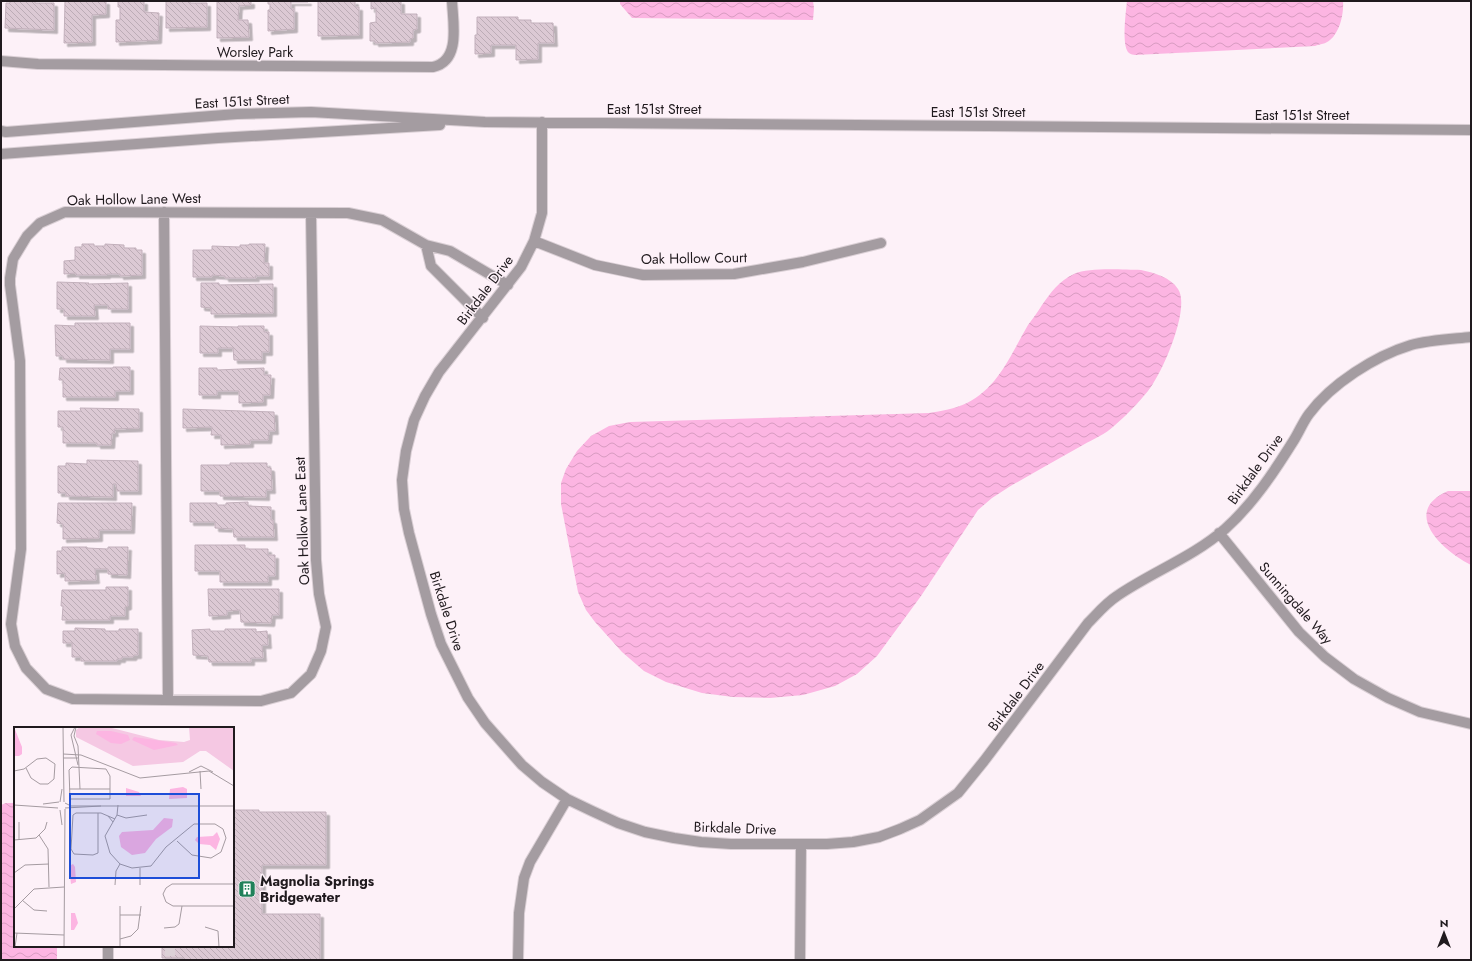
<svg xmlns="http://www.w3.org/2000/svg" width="1472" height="961" font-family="Jost,sans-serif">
<defs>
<pattern id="water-waves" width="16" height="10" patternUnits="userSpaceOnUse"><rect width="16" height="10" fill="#fcb5e2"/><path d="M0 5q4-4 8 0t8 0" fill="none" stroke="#d89bc1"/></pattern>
<pattern id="building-back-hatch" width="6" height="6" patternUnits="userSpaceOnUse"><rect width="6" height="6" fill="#dcc9d4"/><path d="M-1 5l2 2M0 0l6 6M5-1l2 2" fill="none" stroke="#bcacb6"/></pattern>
<filter id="shadow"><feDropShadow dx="3.5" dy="3.5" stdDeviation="0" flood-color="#0004"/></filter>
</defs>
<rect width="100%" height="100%" fill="#fdf1f8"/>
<path fill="url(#water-waves)" d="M 620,1 L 813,1 L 814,8 L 813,20 L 632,18 L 620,4 Z
M 1127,1 L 1343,1 C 1344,13 1340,32 1330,40 C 1326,44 1320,44 1315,46 L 1135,55 C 1134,55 1130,54 1129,53 C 1121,47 1126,11 1127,1 Z
M 1141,270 C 1155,273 1170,277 1178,289 C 1191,308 1162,374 1148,391 C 1138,403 1126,416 1114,426 C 1106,434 1093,439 1083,445 C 1058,459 1033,473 1009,487 L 992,498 L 978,510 L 921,596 L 877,656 L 857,674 L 835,686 L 803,695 L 770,698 L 733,697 L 702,693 L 666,682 L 644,671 L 622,652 L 595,622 L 586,610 L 578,592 L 561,504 L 561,483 L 566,469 L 577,451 L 591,436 L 609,426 L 630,422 L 929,413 C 941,411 955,409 967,403 C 999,387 1011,354 1028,325 C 1033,318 1038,312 1042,305 C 1051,292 1059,281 1074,274 C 1090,267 1123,270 1141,270 Z
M 1448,491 L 1471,491 L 1471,565 C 1443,551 1400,512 1448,491 Z
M 6,803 L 15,803 L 15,946 L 57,946 L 57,960 L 1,960 L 1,805 Z"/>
<path fill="url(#building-back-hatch)" stroke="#c2b0bb" filter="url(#shadow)" d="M 10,1 L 35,1 L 35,3 L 54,3 L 54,30 L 5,28 L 6,3 L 10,3 Z
M 65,1 L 106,1 L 106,14 L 92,15 L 92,42 L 64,43 Z
M 118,1 L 144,1 L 144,12 L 159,13 L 158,40 L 116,42 L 116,20 L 120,20 L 120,7 L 118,7 Z
M 166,1 L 190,1 L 190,3 L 207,3 L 207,27 L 166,28 Z
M 217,1 L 251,1 L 251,5 L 239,6 L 238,20 L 248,20 L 249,37 L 217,38 Z
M 268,1 L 308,1 L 308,2 L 291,2 L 291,9 L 294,9 L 294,29 L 268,31 L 268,10 L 270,10 L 270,4 L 268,4 Z
M 318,1 L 355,1 L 355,7 L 359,7 L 359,35 L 318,36 Z
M 371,1 L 401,1 L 401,14 L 417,14 L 417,29 L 413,30 L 413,38 L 410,39 L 410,42 L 375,43 L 375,41 L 370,41 L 370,23 L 376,22 L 376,8 L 371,9 Z
M 477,17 L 518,17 L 518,20 L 531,20 L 531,23 L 553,23 L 554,43 L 538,43 L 538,59 L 516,60 L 516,45 L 491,45 L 491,53 L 475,54 L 475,35 L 477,35 Z
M 82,244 L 94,244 L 94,246 L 105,246 L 105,244 L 124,245 L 124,248 L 136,248 L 136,250 L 142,250 L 142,275 L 120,276 L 120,274 L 107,274 L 107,275 L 76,275 L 76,273 L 64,274 L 64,261 L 75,260 L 75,247 L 82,247 Z
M 249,244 L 265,244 L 264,263 L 269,263 L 269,276 L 255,276 L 256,278 L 225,278 L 225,276 L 212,275 L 212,277 L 193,277 L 193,250 L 212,250 L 212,246 L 240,247 L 240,245 L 249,245 Z
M 57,282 L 89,283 L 88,284 L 128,283 L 128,309 L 108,309 L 108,305 L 94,305 L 95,316 L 64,316 L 64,309 L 57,309 Z
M 201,283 L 219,283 L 219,285 L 273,284 L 273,313 L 211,314 L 211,308 L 201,307 Z
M 75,323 L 130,323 L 130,349 L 110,349 L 110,360 L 63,359 L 63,356 L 56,356 L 55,325 L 75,326 Z
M 200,326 L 238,327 L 238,326 L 264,326 L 264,332 L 269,332 L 269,352 L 262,352 L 262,360 L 234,360 L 233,348 L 218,348 L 218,353 L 200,353 Z
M 113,367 L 130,367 L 130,391 L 115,391 L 115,397 L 63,397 L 63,380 L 59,380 L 60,368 L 113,368 Z
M 199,368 L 217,368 L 217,370 L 264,368 L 264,375 L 271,375 L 270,395 L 263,395 L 263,402 L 239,403 L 239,391 L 217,391 L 217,395 L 199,395 Z
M 80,408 L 139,409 L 139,428 L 114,429 L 115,433 L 112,433 L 111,445 L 97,445 L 97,443 L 63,443 L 63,427 L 58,427 L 58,411 L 81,411 Z
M 183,409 L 274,412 L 275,431 L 269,431 L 268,440 L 250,440 L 250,444 L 221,445 L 221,435 L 211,435 L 212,427 L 183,428 Z
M 87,460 L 138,461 L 138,491 L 117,491 L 116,484 L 113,484 L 113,497 L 66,496 L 66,493 L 58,493 L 58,466 L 66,466 L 66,463 L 87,464 Z
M 230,463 L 267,463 L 267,467 L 271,468 L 272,490 L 266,490 L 266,497 L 220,496 L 220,491 L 201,491 L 201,465 L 230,465 Z
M 248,502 L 248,506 L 271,507 L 271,520 L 273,520 L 274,537 L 234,537 L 233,529 L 215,528 L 215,522 L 190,522 L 190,503 L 217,503 L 217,505 L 226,505 L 226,503 Z
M 58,503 L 132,503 L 131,530 L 99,530 L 99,538 L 63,539 L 63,524 L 57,523 Z
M 195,545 L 245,545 L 245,549 L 268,549 L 268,555 L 275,555 L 275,576 L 268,576 L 268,582 L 220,582 L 220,571 L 195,571 Z
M 62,547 L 87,547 L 87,548 L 108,549 L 108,547 L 128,547 L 127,575 L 108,574 L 108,569 L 95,569 L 96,580 L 65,581 L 65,573 L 57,574 L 57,551 L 62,551 Z
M 106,587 L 128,587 L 128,606 L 125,607 L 125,616 L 110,616 L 110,620 L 62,620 L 63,606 L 61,606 L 62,590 L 106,590 Z
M 208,589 L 279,589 L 279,615 L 272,615 L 271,623 L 241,622 L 240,610 L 227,611 L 227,615 L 209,616 Z
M 75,628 L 105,629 L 105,631 L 119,631 L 119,629 L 138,629 L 138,655 L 134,655 L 133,657 L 122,657 L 122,659 L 117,659 L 117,661 L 81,661 L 81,657 L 72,657 L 72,643 L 63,643 L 63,631 L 75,631 Z
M 210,629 L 210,631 L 225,631 L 225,629 L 256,629 L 256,632 L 267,631 L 268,645 L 262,645 L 263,658 L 251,658 L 251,662 L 209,662 L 208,656 L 193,655 L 192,630 Z
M 233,810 L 259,810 L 259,812 L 326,812 L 326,865 L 262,865 L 262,914 L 320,914 L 320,960 L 183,960 L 183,958 L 162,958 L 162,946 L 233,946 Z"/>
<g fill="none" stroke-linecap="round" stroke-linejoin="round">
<path stroke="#dcd1d7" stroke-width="10" stroke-dasharray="10 5" stroke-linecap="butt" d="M 170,946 L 170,960"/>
<defs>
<path id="minor" d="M 1,61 L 38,64 L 433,67 C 461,61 453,23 452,1
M 542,122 L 542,213 L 534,241 L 521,267 L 439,372 L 425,396 L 414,420 L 406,451 L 402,480 L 404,509 L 409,533 L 431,614 L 441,644 L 468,698 L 485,723 L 522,765 L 542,782 L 567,799 L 592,811 L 618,823 L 645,832 L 674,838 L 701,842 L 731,844 L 827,844 L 853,842 L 879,837 L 900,829 L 920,820 L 958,793 L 984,761 L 1088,623 C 1097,614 1106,603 1117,596 C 1152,572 1193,557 1225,529 C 1253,504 1274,472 1294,440 C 1299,432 1303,422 1309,414 C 1331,384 1375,356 1411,345 C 1429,340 1452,339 1471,337
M 1,131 L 6,132 L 237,114 L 311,112 L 485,122 L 1471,130
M 1,154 L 218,138 L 440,125
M 164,212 L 168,700
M 311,213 L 316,560 L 319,594 L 326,627 L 321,651 L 311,674 L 291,693 L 261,701 L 73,699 L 46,689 L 26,668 L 15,646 L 11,624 L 21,549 L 20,361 L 10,285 L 10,278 L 13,259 L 27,236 L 40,223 L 65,212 L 348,213 L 382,220 L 426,245
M 534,241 L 595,265 L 643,275 L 734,274 L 803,262 L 881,243
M 483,318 L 431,266 L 426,245 L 450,251 L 508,285
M 1219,533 L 1299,632 L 1325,657 L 1354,679 L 1388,698 L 1420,712 L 1471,724
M 108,960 L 108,946
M 518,960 L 519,913 L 524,878 L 530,862 L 567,799
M 800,960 L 801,844"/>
</defs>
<use href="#minor" stroke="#dacfd5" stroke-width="12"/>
<use href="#minor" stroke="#a49ca1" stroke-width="10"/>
</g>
<defs>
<symbol id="building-square" viewBox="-11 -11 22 22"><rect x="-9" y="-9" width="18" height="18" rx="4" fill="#20815a" stroke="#fdf1f8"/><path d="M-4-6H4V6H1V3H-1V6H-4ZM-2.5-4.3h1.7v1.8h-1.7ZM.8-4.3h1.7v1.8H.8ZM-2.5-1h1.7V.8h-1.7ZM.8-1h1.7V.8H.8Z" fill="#fff"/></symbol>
</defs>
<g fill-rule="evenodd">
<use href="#building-square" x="237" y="879" width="20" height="20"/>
</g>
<g text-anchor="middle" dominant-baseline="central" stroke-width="3" stroke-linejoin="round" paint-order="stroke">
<g font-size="14" fill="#201a1e" stroke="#fdf1f8">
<text x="255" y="52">Worsley Park</text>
<text transform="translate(242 101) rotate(-3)">East 151st Street</text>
<text x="654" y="109">East 151st Street</text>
<text x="978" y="112">East 151st Street</text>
<text x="1302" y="115">East 151st Street</text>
<text transform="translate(134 199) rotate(-1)">Oak Hollow Lane West</text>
<text transform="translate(694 258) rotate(-1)">Oak Hollow Court</text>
<text transform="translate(485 290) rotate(-53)">Birkdale Drive</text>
<text transform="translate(1255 469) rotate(-54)">Birkdale Drive</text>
<text transform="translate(302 521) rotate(-92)">Oak Hollow Lane East</text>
<text transform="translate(1296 603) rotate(49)">Sunningdale Way</text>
<text transform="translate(447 611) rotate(72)">Birkdale Drive</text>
<text transform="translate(1016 696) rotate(-53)">Birkdale Drive</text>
<text transform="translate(735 828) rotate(2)">Birkdale Drive</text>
</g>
<g font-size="14" font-weight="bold" fill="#201a1e" stroke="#fdf1f8" text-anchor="start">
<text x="260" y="881">Magnolia Springs<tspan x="260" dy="16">Bridgewater</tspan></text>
</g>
</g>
<g transform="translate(14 727)">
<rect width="220" height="220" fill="#fdf1f8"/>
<path d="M 66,0 L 94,0 L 145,13 L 170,15 L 176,13 L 175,0 L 220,0 L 220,44 L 192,24 L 186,24 L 169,35 L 119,39 L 62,10 L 62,3 Z" fill="#f5c8e3"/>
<path d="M 0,0 L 8,20 L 8,27 L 5,29 L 0,29 ZM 83,4 L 97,4 L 114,8 L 116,13 L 107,17 L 97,16 L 82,7 ZM 120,10 L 162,16 L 164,18 L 140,23 L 118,13 ZM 169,60 L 173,62 L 173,71 L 155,72 L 156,62 ZM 112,61 L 125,65 L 127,69 L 112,69 ZM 150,91 L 159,92 L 158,100 L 142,112 L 131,126 L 118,128 L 107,120 L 105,109 L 108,105 L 139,103 ZM 203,105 L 206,112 L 202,123 L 196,118 L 185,117 L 181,113 L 183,110 L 199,109 ZM 59,137 L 61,140 L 62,155 L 57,157 L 55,139 ZM 57,186 L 61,186 L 64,196 L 60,203 L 57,203 Z" fill="#fcb5e2"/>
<path fill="none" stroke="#a59ba1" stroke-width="1" d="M 49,0 L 50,75M 61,0 L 57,8 L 64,38M 62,0 L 60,9 L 64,19 L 66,62M 49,27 L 67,28 L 126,51 L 195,44 L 220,59M 49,31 L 64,31M 58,40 L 92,42 L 96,49 L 96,72 L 56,72 L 55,43 ZM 0,44 L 10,42 L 23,32 L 32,31 L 41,37 L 40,52 L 34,57 L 26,57 L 17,51 L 12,41M 186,44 L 187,62M 175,45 L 187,39 L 199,45M 55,62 L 96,62M 46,75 L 48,62M 51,76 L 57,79 L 220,79M 29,77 L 45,75M 0,78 L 44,81M 104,78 L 103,88 L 91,109 L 96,126 L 106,137 L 118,141 L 137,139 L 152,120 L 180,97 L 201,97 L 209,102 L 212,111 L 207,125 L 197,131 L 178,128 L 163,114M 51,81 L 87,79M 46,83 L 48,98M 84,86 L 84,126 L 79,128 L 60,127 L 57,122 L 59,88 L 62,86 L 87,86 L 94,89M 103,88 L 112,91 L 133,88M 5,95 L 5,113M 99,95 L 94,89 L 101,92M 25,108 L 34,122 L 35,160M 0,113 L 22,111 L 31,102 L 33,95M 0,146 L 11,138 L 35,137M 220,157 L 158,157 L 152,161 L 149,167 L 152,175 L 159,179 L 220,179M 101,158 L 102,144 L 106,137M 126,158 L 126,141M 8,173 L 20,183 L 33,184M 0,182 L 20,162 L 50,160M 106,188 L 127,188M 191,200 L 204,204 L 205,220M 150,201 L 161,200 L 165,197 L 168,179M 0,206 L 50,208M 106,212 L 117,209 L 124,202 L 127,179M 1,220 L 3,206M 50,220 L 51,82M 106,220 L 106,179"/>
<path fill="#1d4ed8" fill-opacity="0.15" stroke="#1d4ed8" stroke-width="2" d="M 56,67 L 185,67 L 185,151 L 56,151 Z"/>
<rect width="220" height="220" fill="none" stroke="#201a1e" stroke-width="2"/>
</g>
<rect width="1472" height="961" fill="none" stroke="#201a1e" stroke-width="4"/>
<g transform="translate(1444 933)" stroke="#fdf1f8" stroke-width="3" paint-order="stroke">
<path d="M0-3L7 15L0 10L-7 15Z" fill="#201a1e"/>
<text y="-6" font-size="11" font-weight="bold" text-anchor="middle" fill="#201a1e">N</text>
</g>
</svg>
